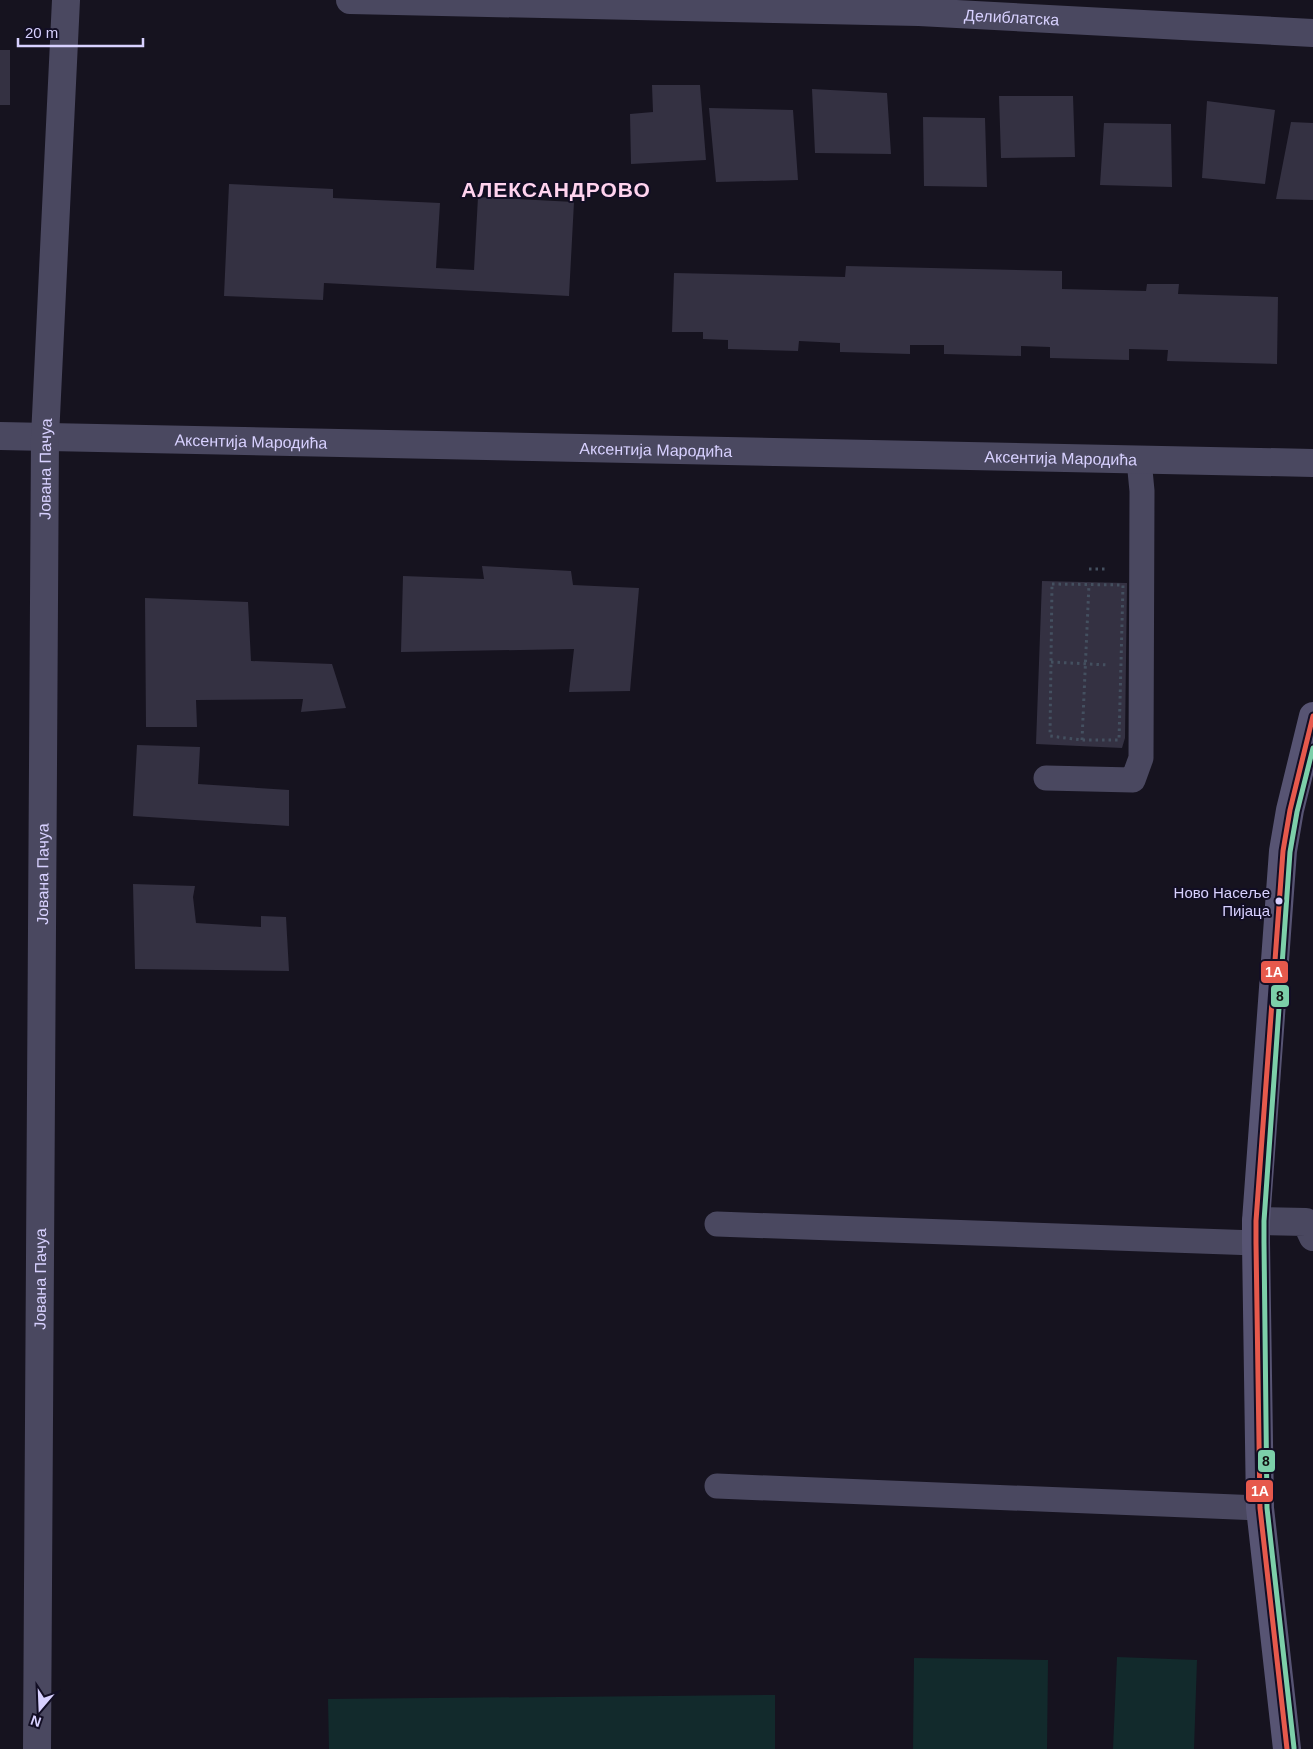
<svg xmlns="http://www.w3.org/2000/svg" width="1313" height="1749" font-family="Helvetica,sans-serif">
<rect width="100%" height="100%" fill="#16131f"/>
<path fill="#122a2c" d="M 1117,1657 L 1197,1660 L 1194,1749 L 1113,1749 Z
M 914,1658 L 1048,1660 L 1047,1749 L 913,1749 Z
M 775,1695 L 775,1749 L 329,1749 L 328,1699 Z"/>
<path fill="#343142" d="M 0,50 L 10,50 L 10,105 L 0,105 Z
M 652,85 L 700,85 L 706,160 L 631,164 L 630,114 L 653,112 Z
M 812,89 L 887,93 L 891,154 L 815,153 Z
M 999,96 L 1073,96 L 1075,157 L 1001,158 Z
M 1207,101 L 1275,110 L 1265,184 L 1202,178 Z
M 709,108 L 793,110 L 798,180 L 716,182 Z
M 923,117 L 985,118 L 987,187 L 924,186 Z
M 1291,122 L 1313,123 L 1313,200 L 1276,199 Z
M 1104,123 L 1171,124 L 1172,187 L 1100,185 Z
M 229,184 L 333,189 L 333,198 L 440,203 L 436,268 L 474,270 L 478,197 L 574,202 L 569,296 L 324,283 L 323,300 L 224,296 Z
M 846,266 L 1062,271 L 1062,289 L 1146,291 L 1147,284 L 1179,284 L 1178,294 L 1278,297 L 1277,364 L 1167,361 L 1168,350 L 1129,349 L 1129,360 L 1050,358 L 1050,347 L 1021,346 L 1021,356 L 944,354 L 944,345 L 910,345 L 910,354 L 840,352 L 840,343 L 799,341 L 798,351 L 728,349 L 728,340 L 703,339 L 703,332 L 672,332 L 674,273 L 845,277 Z
M 482,566 L 571,571 L 573,585 L 639,588 L 630,691 L 569,692 L 574,649 L 401,652 L 403,576 L 484,579 Z
M 1042,581 L 1127,583 L 1125,738 L 1122,748 L 1036,744 Z
M 145,598 L 248,602 L 251,661 L 332,664 L 346,708 L 301,712 L 303,699 L 196,700 L 197,727 L 146,727 Z
M 137,745 L 200,747 L 198,784 L 289,790 L 289,826 L 133,816 Z
M 133,884 L 195,886 L 193,897 L 196,923 L 261,927 L 261,916 L 286,917 L 289,971 L 135,969 Z"/>
<g fill="none" stroke-linecap="round" stroke-linejoin="round">
<path stroke="#445060" stroke-width="3" stroke-dasharray="2.5 4" stroke-linecap="butt" d="M 1089,569 L 1106,569
M 1052,584 L 1123,585 L 1119,740 L 1082,740 L 1050,736 Z
M 1051,662 L 1108,665
M 1082,740 L 1089,584"/>
<path stroke="#4a4860" stroke-width="25" d="M 1046,778 L 1133,780 L 1141,758 L 1142,491 L 1139,460
M 717,1224 L 1256,1243
M 717,1486 L 1260,1508"/>
<g stroke="#4a4860" stroke-width="28">
<path id="s1" d="M 350,0 L 919,12 L 1313,33"/>
<path id="s2" d="M 0,436 L 1313,463"/>
<path d="M 1256,1221 L 1306,1222 L 1313,1237"/>
<path id="s3" d="M 37,1749 L 45,437 L 66,0"/>
</g>
<path stroke="#575473" stroke-width="28" d="M 1287,1749 L 1260,1508 L 1256,1243 L 1256,1221 L 1283,851 L 1290,810 L 1313,716"/>
<defs>
<path id="bus-1" d="M 1287,1749 L 1260,1508 L 1256,1243 L 1256,1221 L 1283,851 L 1290,810 L 1313,716"/>
<path id="bus-2" d="M 1294,1748 L 1267,1508 L 1264,1243 L 1264,1221 L 1290,852 L 1297,812 L 1313,748"/>
</defs>
<use href="#bus-1" stroke="#120e24" stroke-width="9"/>
<use href="#bus-2" stroke="#120e24" stroke-width="9"/>
<use href="#bus-1" stroke="#e6594c" stroke-width="5"/>
<use href="#bus-2" stroke="#7ccfa9" stroke-width="5"/>
</g>
<circle fill="#d8d1ff" stroke="#120e24" stroke-width="2" cx="1279" cy="901" r="4.5"/>
<g text-anchor="middle" dominant-baseline="central" stroke-width="4" stroke-linejoin="round" paint-order="stroke">
<g font-size="15" fill="#d8d1ff" stroke="#120e24" text-anchor="end">
<text x="1270" y="892">Ново Насеље<tspan x="1270" dy="18">Пијаца</tspan></text>
</g>
<g font-size="16" fill="#d8d1ff" stroke="#120e24">
<text stroke="none"><textPath href="#s1" startOffset="662">Делиблатска</textPath></text>
<text stroke="none"><textPath href="#s2" startOffset="251">Аксентија Мародића</textPath></text>
<text stroke="none"><textPath href="#s2" startOffset="656">Аксентија Мародића</textPath></text>
<text stroke="none"><textPath href="#s2" startOffset="1061">Аксентија Мародића</textPath></text>
<text stroke="none"><textPath href="#s3" startOffset="1280">Јована Пачуа</textPath></text>
<text stroke="none"><textPath href="#s3" startOffset="875">Јована Пачуа</textPath></text>
<text stroke="none"><textPath href="#s3" startOffset="470">Јована Пачуа</textPath></text>
</g>
<g font-size="21" font-weight="bold" letter-spacing="1" fill="#ffd3ee" stroke="#120e24">
<text x="556" y="189">АЛЕКСАНДРОВО</text>
</g>
</g>
<g stroke="#120e24" stroke-width="2">
<rect x="1260" y="960" width="29" height="24" rx="5" fill="#e6594c"/>
<rect x="1270" y="984" width="20" height="24" rx="5" fill="#7ccfa9"/>
<rect x="1257" y="1449" width="19" height="24" rx="5" fill="#7ccfa9"/>
<rect x="1245" y="1479" width="29" height="24" rx="5" fill="#e6594c"/>
</g>
<g font-size="14" text-anchor="middle" font-weight="bold" fill="#fff">
<text x="1274" y="977">1A</text>
<text x="1260" y="1496">1A</text>
</g>
<g font-size="14" text-anchor="middle" font-weight="bold" fill="#111">
<text x="1280" y="1001">8</text>
<text x="1266" y="1466">8</text>
</g>
<g transform="translate(40 1709) rotate(199)" stroke="#120e24" stroke-width="4" paint-order="stroke">
<path d="M0-4L9 19L0 12L-9 19Z" fill="#d8d1ff"/>
<text y="-8" font-size="14" font-weight="bold" text-anchor="middle" fill="#d8d1ff">N</text>
</g>
<path d="M18 38v8h125v-8" fill="none" stroke="#d8d1ff" stroke-width="2.5"/>
<text x="25" y="38" font-size="15" fill="#d8d1ff" stroke="#120e24" stroke-width="4" paint-order="stroke">20 m</text>
</svg>
